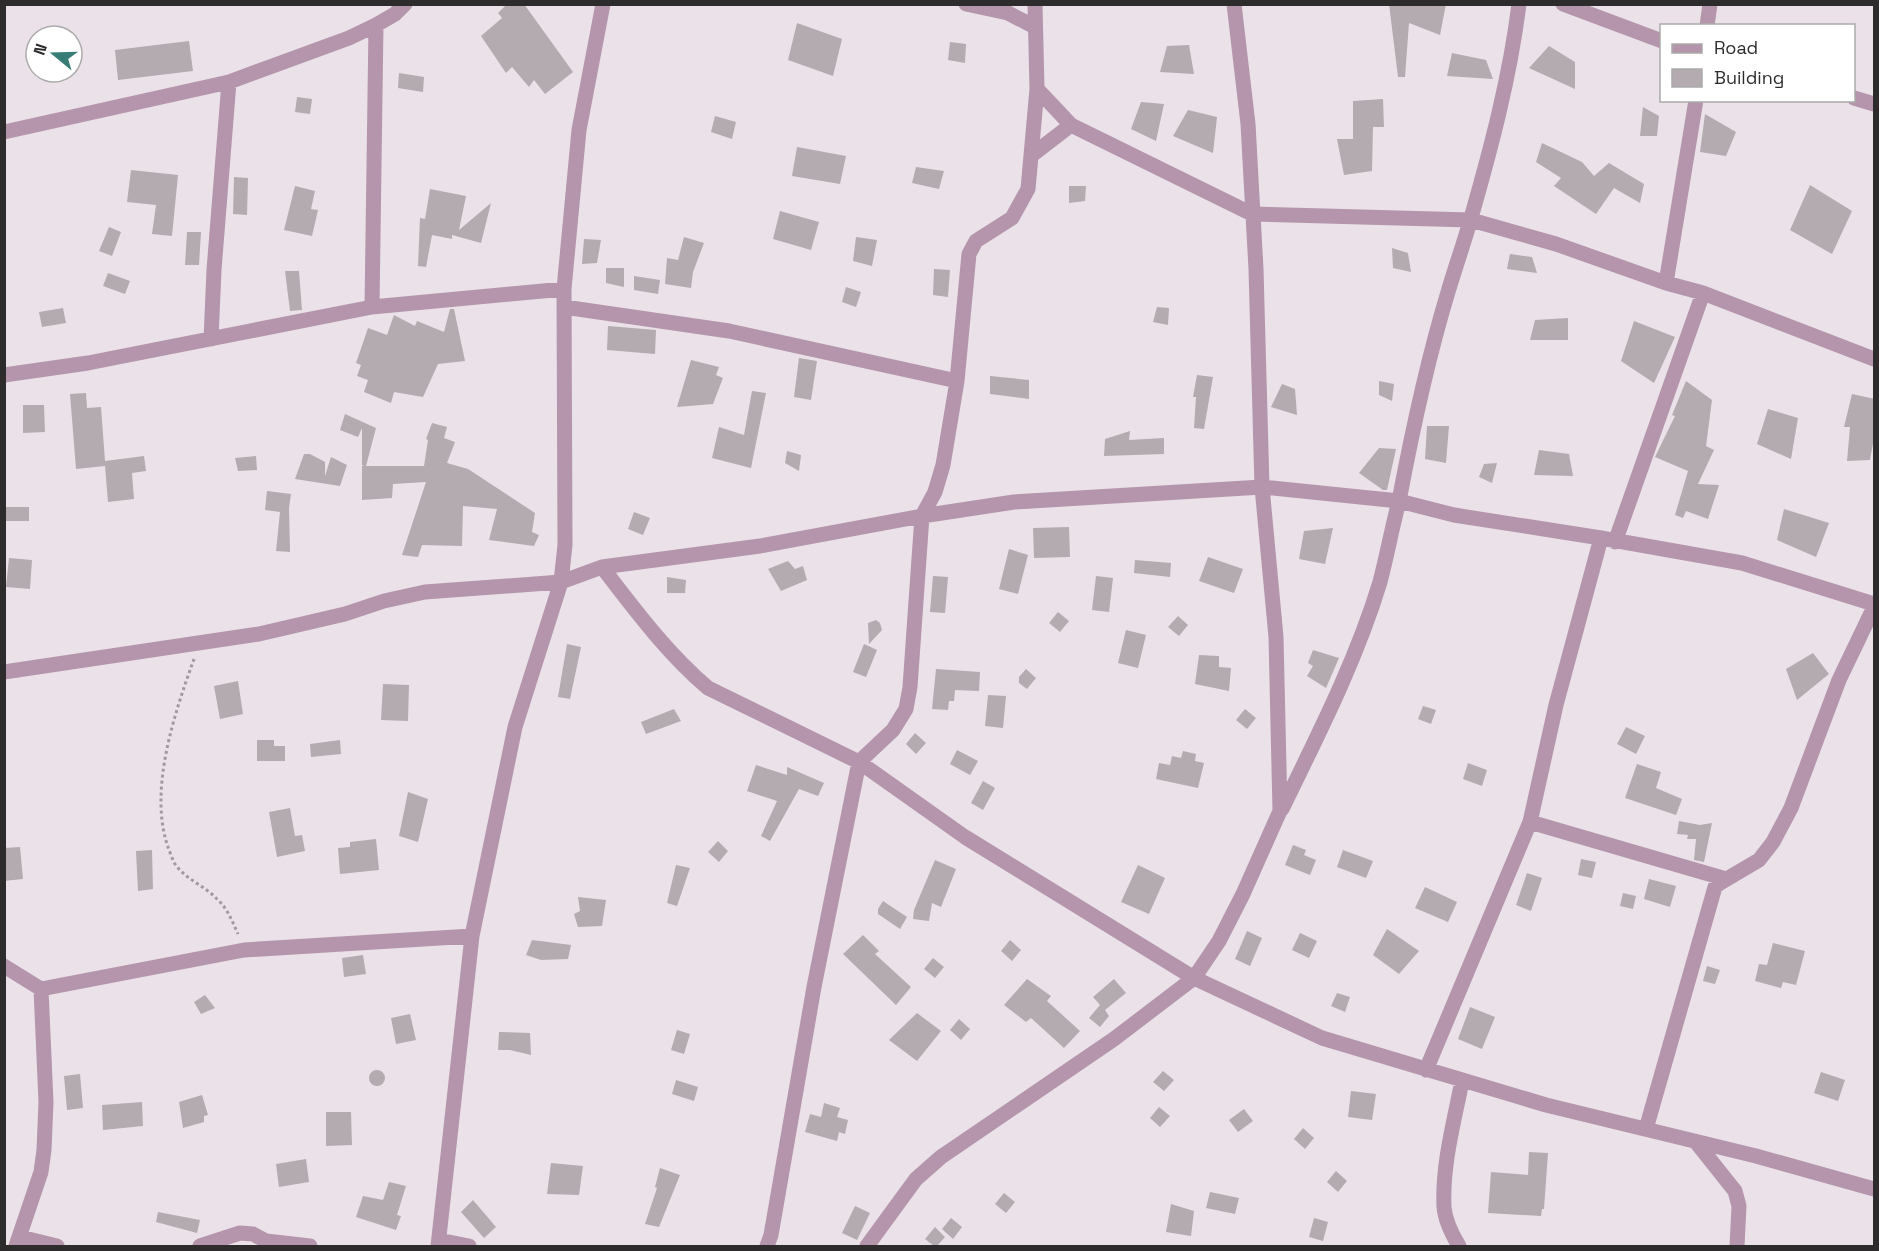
<svg xmlns="http://www.w3.org/2000/svg" width="1879" height="1251" font-family="'Space Grotesk',sans-serif">
<rect width="100%" height="100%" fill="#eae2e8"/>
<path fill="#b3abb0" d="M 507,4 L 524,4 L 573,72 L 545,94 L 534,80 L 529,87 L 512,67 L 506,73 L 481,36 L 502,18 L 498,13 Z
M 1389,4 L 1446,4 L 1440,35 L 1409,23 L 1405,77 L 1398,77 Z
M 797,23 L 842,39 L 833,76 L 788,60 Z
M 189,41 L 193,71 L 118,80 L 115,50 Z
M 950,42 L 966,44 L 965,63 L 948,60 Z
M 1189,45 L 1194,74 L 1160,72 L 1167,46 Z
M 1549,46 L 1575,62 L 1575,89 L 1529,68 Z
M 1452,53 L 1486,60 L 1493,79 L 1447,76 Z
M 399,73 L 424,77 L 423,92 L 398,88 Z
M 297,97 L 312,99 L 310,114 L 295,112 Z
M 1383,99 L 1384,127 L 1373,127 L 1372,171 L 1344,175 L 1337,139 L 1353,139 L 1353,101 Z
M 1141,102 L 1164,104 L 1156,141 L 1131,129 Z
M 1643,107 L 1659,116 L 1657,136 L 1640,136 Z
M 1188,110 L 1217,117 L 1213,153 L 1173,136 Z
M 1705,114 L 1736,132 L 1726,156 L 1700,152 Z
M 715,116 L 736,122 L 732,139 L 711,132 Z
M 1542,143 L 1582,162 L 1594,176 L 1609,163 L 1644,184 L 1640,203 L 1614,188 L 1596,214 L 1554,186 L 1561,178 L 1536,162 Z
M 797,147 L 846,156 L 840,184 L 792,176 Z
M 916,167 L 944,171 L 939,189 L 912,183 Z
M 131,170 L 178,175 L 172,236 L 152,234 L 156,205 L 127,202 Z
M 234,177 L 248,178 L 247,215 L 233,214 Z
M 1810,185 L 1852,211 L 1832,254 L 1790,230 Z
M 295,186 L 315,191 L 311,209 L 318,210 L 312,236 L 284,230 Z
M 1069,186 L 1086,186 L 1085,201 L 1069,203 Z
M 430,189 L 466,196 L 459,230 L 491,203 L 481,243 L 452,235 L 452,239 L 432,235 L 426,267 L 418,266 L 420,218 L 425,219 Z
M 780,211 L 819,222 L 811,250 L 773,239 Z
M 109,227 L 121,232 L 112,256 L 99,251 Z
M 187,232 L 201,232 L 199,265 L 185,265 Z
M 684,237 L 704,243 L 693,272 L 691,288 L 665,284 L 667,258 L 678,260 Z
M 856,237 L 877,240 L 872,266 L 853,261 Z
M 584,239 L 601,240 L 597,263 L 582,264 Z
M 1392,248 L 1408,253 L 1411,272 L 1393,268 Z
M 1510,254 L 1532,257 L 1537,273 L 1507,269 Z
M 606,268 L 624,268 L 624,287 L 606,283 Z
M 934,269 L 950,270 L 948,297 L 933,295 Z
M 285,271 L 299,271 L 302,310 L 290,311 Z
M 108,273 L 130,281 L 125,294 L 103,286 Z
M 634,276 L 660,280 L 658,294 L 634,290 Z
M 846,287 L 861,292 L 856,307 L 842,302 Z
M 1157,307 L 1169,308 L 1168,325 L 1153,322 Z
M 63,308 L 66,323 L 42,327 L 39,312 Z
M 450,309 L 454,309 L 465,361 L 438,364 L 423,397 L 394,392 L 391,403 L 364,392 L 368,380 L 357,376 L 361,365 L 356,363 L 368,328 L 387,335 L 394,315 L 415,326 L 417,321 L 444,332 Z
M 1568,318 L 1568,340 L 1530,340 L 1535,320 Z
M 1634,321 L 1675,337 L 1654,383 L 1621,361 Z
M 608,326 L 656,330 L 655,354 L 607,350 Z
M 799,358 L 817,361 L 811,400 L 794,397 Z
M 691,360 L 719,367 L 716,375 L 723,378 L 713,404 L 677,407 Z
M 1197,375 L 1213,377 L 1204,429 L 1194,428 L 1196,397 L 1193,397 Z
M 990,376 L 1029,380 L 1029,399 L 990,394 Z
M 1379,381 L 1394,384 L 1392,401 L 1379,395 Z
M 1686,381 L 1712,400 L 1706,446 L 1714,450 L 1698,484 L 1719,485 L 1708,519 L 1686,511 L 1683,518 L 1675,515 L 1688,471 L 1655,457 L 1675,416 L 1672,415 Z
M 1282,384 L 1295,389 L 1297,415 L 1271,407 Z
M 752,391 L 766,393 L 751,468 L 712,458 L 719,427 L 744,435 Z
M 86,393 L 87,408 L 101,407 L 105,461 L 144,456 L 146,471 L 132,473 L 134,499 L 108,502 L 105,466 L 76,469 L 70,394 Z
M 1852,394 L 1875,399 L 1875,432 L 1870,460 L 1847,461 L 1850,427 L 1844,427 Z
M 23,405 L 44,405 L 45,432 L 23,433 Z
M 1768,409 L 1798,418 L 1791,459 L 1757,444 Z
M 345,414 L 376,428 L 366,466 L 424,466 L 428,440 L 426,439 L 432,423 L 447,427 L 444,438 L 455,442 L 447,463 L 468,469 L 535,513 L 532,532 L 539,535 L 534,546 L 489,540 L 497,509 L 463,506 L 462,546 L 422,545 L 418,557 L 402,555 L 426,482 L 393,484 L 392,498 L 362,500 L 362,466 L 364,466 L 362,465 L 362,428 L 358,437 L 340,430 Z
M 1427,426 L 1449,426 L 1446,463 L 1425,459 Z
M 1130,431 L 1129,440 L 1164,438 L 1164,454 L 1104,456 L 1105,439 Z
M 1379,448 L 1396,449 L 1387,490 L 1383,490 L 1359,473 Z
M 1539,450 L 1569,454 L 1573,476 L 1534,475 Z
M 787,451 L 801,455 L 799,471 L 785,463 Z
M 304,454 L 310,454 L 325,462 L 325,476 L 331,457 L 347,465 L 340,486 L 295,479 Z
M 256,456 L 257,470 L 238,471 L 235,458 Z
M 1497,463 L 1492,483 L 1479,477 L 1484,464 Z
M 267,491 L 291,494 L 289,508 L 290,552 L 276,551 L 280,512 L 265,510 Z
M 4,507 L 29,507 L 29,521 L 4,521 Z
M 1784,509 L 1829,523 L 1816,557 L 1777,540 Z
M 634,512 L 650,518 L 643,535 L 628,529 Z
M 1069,527 L 1070,557 L 1034,558 L 1033,528 Z
M 1333,528 L 1325,564 L 1299,559 L 1304,531 Z
M 1009,549 L 1028,555 L 1018,594 L 999,589 Z
M 1208,557 L 1243,569 L 1234,593 L 1199,581 Z
M 9,558 L 32,560 L 30,589 L 6,587 Z
M 1135,560 L 1171,563 L 1170,577 L 1134,573 Z
M 788,561 L 795,569 L 803,566 L 807,580 L 781,591 L 768,569 Z
M 933,576 L 948,577 L 945,613 L 930,612 Z
M 1096,576 L 1113,578 L 1109,612 L 1092,610 Z
M 667,577 L 686,580 L 685,593 L 667,593 Z
M 1058,612 L 1069,621 L 1060,632 L 1049,623 Z
M 1178,616 L 1188,625 L 1179,636 L 1168,627 Z
M 876,620 L 880,623 L 882,630 L 869,644 L 868,623 Z
M 1126,630 L 1146,635 L 1138,668 L 1118,663 Z
M 567,644 L 581,647 L 570,699 L 558,697 Z
M 864,644 L 877,650 L 866,677 L 853,672 Z
M 1313,650 L 1339,658 L 1326,688 L 1307,676 L 1313,666 L 1308,663 Z
M 1813,653 L 1829,674 L 1797,700 L 1786,669 Z
M 1199,655 L 1219,656 L 1219,667 L 1231,668 L 1229,691 L 1195,684 Z
M 936,669 L 980,672 L 979,691 L 955,690 L 954,701 L 949,701 L 948,710 L 932,709 Z
M 1026,669 L 1036,678 L 1027,689 L 1019,683 L 1019,677 Z
M 238,681 L 243,714 L 220,719 L 214,686 Z
M 383,684 L 409,685 L 408,721 L 381,720 Z
M 988,695 L 1006,696 L 1003,728 L 985,726 Z
M 1423,706 L 1436,710 L 1431,724 L 1418,719 Z
M 674,709 L 681,721 L 646,734 L 641,722 Z
M 1245,709 L 1256,718 L 1247,729 L 1236,720 Z
M 1626,727 L 1645,736 L 1636,754 L 1617,744 Z
M 915,733 L 926,743 L 916,754 L 906,744 Z
M 257,740 L 274,740 L 274,746 L 285,746 L 285,761 L 257,761 Z
M 340,740 L 341,754 L 311,757 L 310,744 Z
M 957,750 L 978,761 L 970,775 L 950,764 Z
M 1183,751 L 1196,754 L 1195,761 L 1204,763 L 1198,788 L 1156,779 L 1159,763 L 1170,765 L 1172,756 L 1181,758 Z
M 1468,763 L 1487,770 L 1482,786 L 1463,779 Z
M 1637,764 L 1661,772 L 1656,788 L 1682,799 L 1676,815 L 1625,798 Z
M 756,765 L 787,775 L 787,767 L 824,783 L 818,796 L 799,789 L 770,841 L 761,836 L 777,801 L 747,791 Z
M 983,781 L 995,788 L 983,810 L 971,803 Z
M 408,792 L 428,799 L 418,842 L 399,836 Z
M 290,808 L 295,836 L 302,835 L 305,851 L 277,857 L 269,812 Z
M 1679,821 L 1700,825 L 1712,823 L 1704,862 L 1694,860 L 1696,839 L 1687,839 L 1688,835 L 1677,834 Z
M 376,839 L 379,870 L 340,874 L 338,848 L 350,847 L 350,842 Z
M 718,841 L 728,851 L 719,862 L 708,852 Z
M 1293,845 L 1306,850 L 1304,855 L 1316,860 L 1310,875 L 1285,865 Z
M 20,847 L 23,879 L 4,881 L 4,848 Z
M 152,850 L 153,889 L 138,891 L 136,851 Z
M 1343,850 L 1373,861 L 1366,878 L 1337,867 Z
M 1581,859 L 1596,862 L 1592,878 L 1578,875 Z
M 935,860 L 956,869 L 941,907 L 932,903 L 929,921 L 913,919 L 914,910 Z
M 676,865 L 690,868 L 677,906 L 667,903 Z
M 1138,865 L 1165,878 L 1149,914 L 1121,902 Z
M 1527,873 L 1542,878 L 1531,911 L 1516,905 Z
M 1649,879 L 1676,886 L 1670,907 L 1644,899 Z
M 1425,887 L 1457,902 L 1448,922 L 1415,908 Z
M 1623,893 L 1636,896 L 1633,909 L 1620,906 Z
M 578,897 L 606,900 L 602,926 L 578,927 L 574,914 L 580,911 Z
M 883,901 L 907,917 L 900,929 L 878,914 L 878,909 Z
M 1387,929 L 1419,951 L 1399,974 L 1373,955 Z
M 1247,931 L 1262,938 L 1250,966 L 1235,959 Z
M 1300,933 L 1317,941 L 1309,958 L 1292,950 Z
M 863,935 L 879,951 L 875,954 L 911,987 L 896,1005 L 843,954 Z
M 532,940 L 571,945 L 568,959 L 541,960 L 526,955 Z
M 1010,940 L 1021,950 L 1012,961 L 1001,951 Z
M 1773,943 L 1805,951 L 1796,985 L 1783,982 L 1781,988 L 1755,981 L 1759,964 L 1767,965 Z
M 363,955 L 366,974 L 344,977 L 342,958 Z
M 933,958 L 944,967 L 935,978 L 924,969 Z
M 1707,966 L 1720,970 L 1715,984 L 1703,981 Z
M 1027,979 L 1051,996 L 1047,1001 L 1080,1031 L 1064,1048 L 1031,1018 L 1026,1022 L 1004,1005 Z
M 1114,979 L 1126,993 L 1105,1010 L 1109,1016 L 1100,1027 L 1089,1018 L 1100,1005 L 1093,997 Z
M 1337,993 L 1350,997 L 1345,1012 L 1331,1006 Z
M 205,995 L 215,1008 L 201,1014 L 194,1002 Z
M 1470,1007 L 1495,1017 L 1482,1049 L 1458,1039 Z
M 917,1013 L 941,1031 L 917,1061 L 889,1040 Z
M 410,1014 L 416,1040 L 396,1044 L 391,1018 Z
M 959,1019 L 970,1029 L 961,1040 L 950,1030 Z
M 677,1030 L 690,1034 L 684,1054 L 671,1050 Z
M 499,1032 L 530,1033 L 531,1055 L 510,1050 L 498,1050 Z
M369 1078a8 8 0 1 1 16 0a8 8 0 1 1-16 0Z
M 1163,1071 L 1174,1080 L 1164,1091 L 1153,1082 Z
M 1821,1072 L 1845,1080 L 1838,1101 L 1814,1093 Z
M 80,1074 L 83,1108 L 67,1110 L 64,1076 Z
M 676,1080 L 698,1087 L 694,1101 L 672,1094 Z
M 1351,1091 L 1376,1094 L 1372,1120 L 1348,1117 Z
M 202,1095 L 208,1115 L 204,1116 L 204,1122 L 183,1128 L 179,1102 Z
M 142,1102 L 143,1126 L 103,1130 L 102,1105 Z
M 824,1103 L 840,1108 L 837,1117 L 848,1120 L 845,1134 L 839,1132 L 837,1141 L 805,1132 L 810,1114 L 821,1117 Z
M 1159,1107 L 1170,1116 L 1160,1127 L 1150,1118 Z
M 1244,1109 L 1253,1121 L 1238,1132 L 1229,1120 Z
M 326,1112 L 351,1112 L 352,1145 L 326,1146 Z
M 1303,1128 L 1314,1138 L 1305,1149 L 1294,1139 Z
M 1529,1152 L 1548,1153 L 1544,1209 L 1542,1209 L 1541,1216 L 1488,1213 L 1491,1172 L 1528,1175 Z
M 306,1159 L 309,1182 L 279,1187 L 276,1164 Z
M 551,1163 L 583,1166 L 579,1195 L 547,1194 Z
M 660,1168 L 680,1175 L 659,1227 L 645,1224 L 657,1188 L 655,1187 Z
M 1336,1171 L 1347,1181 L 1338,1192 L 1327,1182 Z
M 389,1182 L 406,1186 L 397,1215 L 401,1216 L 396,1230 L 356,1217 L 363,1196 L 383,1200 Z
M 1210,1192 L 1239,1198 L 1235,1214 L 1206,1208 Z
M 1004,1193 L 1015,1202 L 1006,1213 L 995,1204 Z
M 473,1200 L 496,1227 L 484,1238 L 461,1212 Z
M 1171,1204 L 1194,1211 L 1191,1236 L 1166,1232 Z
M 855,1206 L 870,1213 L 857,1240 L 842,1233 Z
M 158,1212 L 200,1220 L 197,1233 L 156,1222 Z
M 951,1218 L 962,1227 L 953,1239 L 942,1229 Z
M 1314,1218 L 1328,1222 L 1323,1241 L 1309,1237 Z
M 935,1227 L 945,1237 L 937,1246 L 934,1246 L 925,1239 Z"/>
<g fill="none" stroke-linecap="round" stroke-linejoin="round">
<path stroke="#a09a9e" stroke-width="3" stroke-dasharray="3 3" stroke-linecap="butt" d="M 194,659 C 175,712 148,790 168,847 C 170,852 172,859 175,864 C 185,879 205,886 217,899 C 228,909 232,921 238,934"/>
<path stroke="#b495ab" stroke-width="15" d="M 966,4 L 1008,13 L 1035,27
M 1519,4 C 1510,77 1491,148 1471,218 C 1464,243 1455,268 1448,292 C 1427,361 1412,432 1399,501 L 1454,515 L 1601,538 L 1742,563 L 1874,604
M 1563,4 L 1662,41
M 1707,26 L 1710,4
M 1037,89 L 1071,125 L 1252,214 L 1471,220 L 1556,244 L 1666,283
M 1854,98 L 1874,104
M 1696,100 L 1666,283 L 1703,293 L 1874,359
M 4,132 L 229,82 L 349,38 L 376,25 L 395,14 L 405,4
M 1032,155 L 1071,125
M 372,307 L 376,25
M 564,307 L 729,331 L 957,381
M 211,339 L 214,270 L 229,82
M 4,375 L 88,363 L 372,307 L 564,289
M 1615,542 L 1703,293
M 602,567 L 760,546 L 922,516 L 1014,502 L 1262,487 L 1399,501 C 1392,528 1387,555 1380,582 C 1356,661 1318,735 1282,809
M 4,672 L 259,634 L 345,614 L 384,601 L 425,592 L 561,582 L 565,545 L 564,289 L 579,130 L 603,4
M 1530,822 L 1726,879
M 4,966 L 41,989 L 244,950 L 472,936
M 1426,1070 L 1530,822 L 1556,705 L 1601,538
M 1646,1129 L 1715,887 L 1720,883 L 1759,860 L 1773,842 L 1791,808 L 1839,680 L 1874,607
M 1696,1142 L 1735,1191 L 1739,1206 L 1737,1246
M 20,1237 L 57,1246
M 439,1240 L 469,1246
M 16,1246 L 41,1172 L 44,1150 L 46,1102 L 41,989
M 200,1246 L 240,1233 L 253,1234 L 266,1241 L 310,1246
M 438,1246 L 472,936 L 515,727 L 561,582 L 602,567 C 635,610 667,653 708,688 L 859,762 L 965,837 L 1194,978 L 1322,1038 L 1546,1105 L 1756,1156 L 1874,1189
M 767,1246 L 771,1235 L 814,987 L 859,762 L 893,730 L 906,709 L 910,687 L 922,516 L 935,492 L 943,465 L 957,381 L 969,254 L 976,241 L 1012,218 L 1028,189 L 1037,89 L 1035,4
M 867,1246 L 916,1179 L 941,1157 L 1114,1039 L 1194,978 L 1219,941 L 1243,894 L 1280,811 L 1276,637 L 1262,487 L 1256,269 L 1248,124 L 1234,4
M 1459,1246 C 1453,1236 1445,1220 1444,1207 C 1442,1165 1454,1122 1462,1081"/>
</g>
<rect width="1879" height="1251" fill="none" stroke="#2e2b2d" stroke-width="12"/>
<rect x="1660" y="24" width="195" height="78" fill="#ffffff" stroke="#abaaab" stroke-width="1.5"/>
<rect x="1672" y="44" width="30" height="9" fill="#b495ab" stroke="#abaaab" stroke-width="1.5"/>
<text x="1714" y="54" font-size="18" fill="#2e2b2d">Road</text>
<rect x="1672" y="69" width="30" height="18" fill="#b3abb0" stroke="#abaaab" stroke-width="1.5"/>
<text x="1714" y="84" font-size="18" fill="#2e2b2d">Building</text>
<g transform="translate(54 54) rotate(289)"><circle r="28" fill="#ffffff" stroke="#abaaab" stroke-width="1.5"/>
<path d="M0-4.5L10 22L0 15L-10 22Z" fill="#377d76"/>
<text y="-9" font-size="16" font-weight="bold" text-anchor="middle" fill="#2e2b2d">N</text>
</g>
</svg>
